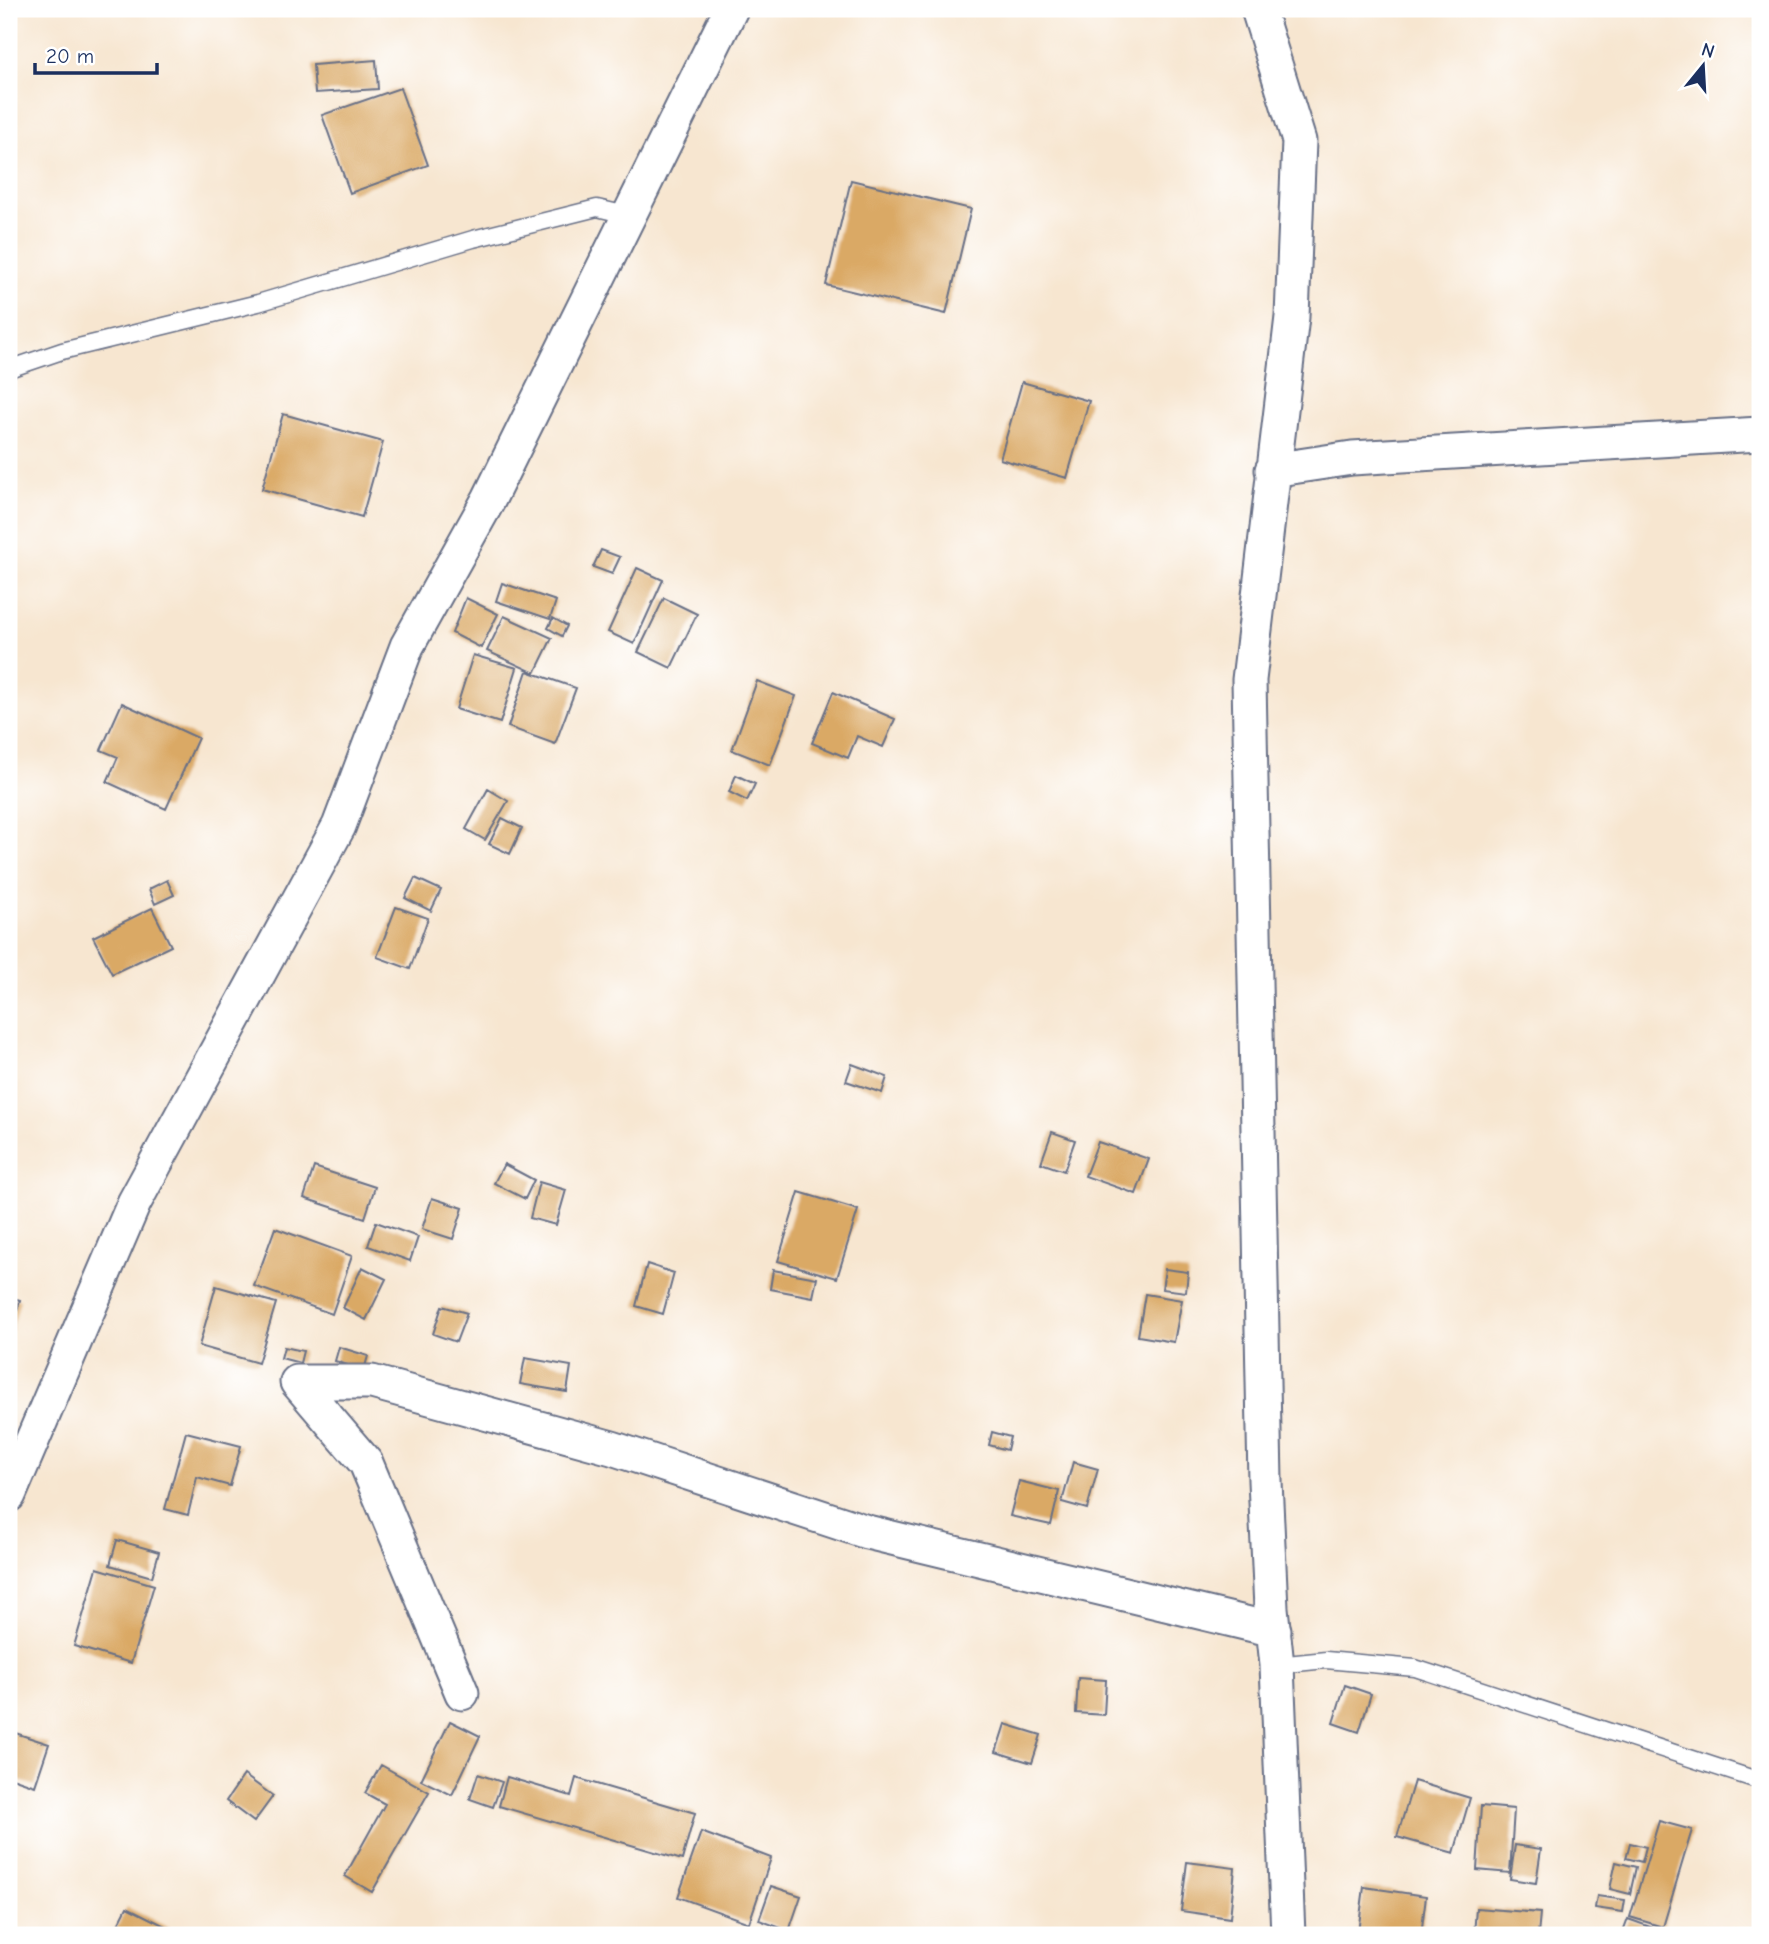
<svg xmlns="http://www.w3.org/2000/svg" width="1769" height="1944" font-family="'Comic Neue',sans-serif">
<rect width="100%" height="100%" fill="#fff"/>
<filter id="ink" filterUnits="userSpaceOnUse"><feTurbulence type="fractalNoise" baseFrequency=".0143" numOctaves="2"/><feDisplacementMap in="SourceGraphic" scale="14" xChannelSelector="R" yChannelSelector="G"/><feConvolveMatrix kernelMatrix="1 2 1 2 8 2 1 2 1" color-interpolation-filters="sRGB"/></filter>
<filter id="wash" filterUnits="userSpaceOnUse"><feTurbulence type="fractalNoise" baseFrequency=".00686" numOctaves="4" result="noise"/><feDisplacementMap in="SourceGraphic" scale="28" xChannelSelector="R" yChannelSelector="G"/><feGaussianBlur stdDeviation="1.57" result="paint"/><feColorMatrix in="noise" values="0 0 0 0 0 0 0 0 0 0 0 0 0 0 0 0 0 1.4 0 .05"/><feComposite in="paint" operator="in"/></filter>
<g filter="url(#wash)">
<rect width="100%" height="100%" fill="#f7e6d0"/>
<g id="blocks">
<path fill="#daa965" d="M 376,60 L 378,89 L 315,93 L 313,65 Z
M 400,88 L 428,165 L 350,193 L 322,115 Z
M 851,180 L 971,209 L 946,314 L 826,285 Z
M 1022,382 L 1089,401 L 1067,478 L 1000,459 Z
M 283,414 L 383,442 L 362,517 L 262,489 Z
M 601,550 L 620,557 L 612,574 L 593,567 Z
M 637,568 L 663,580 L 634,644 L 608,632 Z
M 502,583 L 556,601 L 550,619 L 496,601 Z
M 466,598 L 498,614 L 481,648 L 452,633 Z
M 664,598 L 697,614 L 671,668 L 638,652 Z
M 504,616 L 552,638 L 535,673 L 487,651 Z
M 553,618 L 567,626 L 562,636 L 548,628 Z
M 473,655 L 517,668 L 500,723 L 456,709 Z
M 527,671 L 576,688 L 555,744 L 508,727 Z
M 757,681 L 796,696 L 770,765 L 732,750 Z
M 833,692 L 895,719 L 883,747 L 857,736 L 848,758 L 812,743 Z
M 122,703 L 198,738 L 166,809 L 107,782 L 118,757 L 101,750 Z
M 736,775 L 755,784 L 747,801 L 729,792 Z
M 488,789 L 508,801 L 485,840 L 466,829 Z
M 502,818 L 522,828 L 510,854 L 489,844 Z
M 415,878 L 441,890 L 431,911 L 405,898 Z
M 167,880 L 174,895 L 155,904 L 149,889 Z
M 396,907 L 428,918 L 410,969 L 377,957 Z
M 152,908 L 171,946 L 112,974 L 93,937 Z
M 852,1064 L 887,1077 L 882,1093 L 846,1081 Z
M 1052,1132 L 1075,1140 L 1064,1171 L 1041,1163 Z
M 1098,1142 L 1149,1159 L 1136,1194 L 1085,1176 Z
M 504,1164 L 534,1180 L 525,1199 L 494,1183 Z
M 314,1167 L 375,1187 L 365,1218 L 304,1198 Z
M 539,1182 L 566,1190 L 556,1225 L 530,1218 Z
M 799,1192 L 858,1210 L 837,1278 L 778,1261 Z
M 432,1198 L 463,1208 L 453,1239 L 422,1229 Z
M 376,1222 L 418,1237 L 410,1261 L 368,1246 Z
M 275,1228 L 352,1256 L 332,1314 L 254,1286 Z
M 647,1264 L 674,1273 L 663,1314 L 636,1306 Z
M 362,1267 L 386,1279 L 366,1320 L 343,1308 Z
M 1165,1269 L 1188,1272 L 1186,1292 L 1162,1289 Z
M 773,1270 L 817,1278 L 813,1297 L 770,1289 Z
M 216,1286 L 276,1303 L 258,1363 L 199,1346 Z
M 1145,1294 L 1182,1300 L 1174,1342 L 1138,1336 Z
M 9,1297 L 20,1300 L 10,1338 L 9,1338 Z
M 442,1306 L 467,1313 L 456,1342 L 433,1334 Z
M 284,1347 L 303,1351 L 300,1363 L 281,1358 Z
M 339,1347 L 368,1356 L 364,1370 L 335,1361 Z
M 525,1358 L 571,1366 L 567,1392 L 520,1384 Z
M 186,1432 L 241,1446 L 230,1486 L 197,1477 L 188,1515 L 165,1509 Z
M 992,1432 L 1010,1437 L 1007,1450 L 989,1445 Z
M 1073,1462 L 1098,1469 L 1087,1509 L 1062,1502 Z
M 1019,1481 L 1059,1491 L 1051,1525 L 1010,1516 Z
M 117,1540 L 159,1552 L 152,1577 L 110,1565 Z
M 97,1568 L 154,1585 L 131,1663 L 74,1646 Z
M 1078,1678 L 1106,1680 L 1104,1715 L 1076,1713 Z
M 1345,1685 L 1371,1694 L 1359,1732 L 1333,1723 Z
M 450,1721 L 480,1736 L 452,1795 L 421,1780 Z
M 1005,1724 L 1041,1735 L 1032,1763 L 996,1752 Z
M 9,1731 L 49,1744 L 35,1786 L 9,1777 Z
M 381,1765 L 429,1792 L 372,1892 L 345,1876 L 385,1804 L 365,1793 Z
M 478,1774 L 502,1782 L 493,1807 L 470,1799 Z
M 244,1775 L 273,1796 L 254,1822 L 226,1801 Z
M 507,1777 L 571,1796 L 576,1778 L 695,1813 L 682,1860 L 499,1806 Z
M 1414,1781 L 1470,1798 L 1454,1853 L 1397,1837 Z
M 1481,1806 L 1514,1809 L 1510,1873 L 1477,1870 Z
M 1659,1821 L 1692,1830 L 1663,1927 L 1630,1917 Z
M 701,1832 L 771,1858 L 749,1923 L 678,1897 Z
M 1630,1843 L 1646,1847 L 1642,1862 L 1626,1858 Z
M 1515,1845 L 1541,1849 L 1536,1883 L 1510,1879 Z
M 1187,1862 L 1235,1868 L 1230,1918 L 1181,1911 Z
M 1616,1862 L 1636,1867 L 1630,1894 L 1610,1889 Z
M 771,1886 L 801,1896 L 789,1931 L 759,1920 Z
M 1364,1887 L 1426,1896 L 1421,1935 L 1358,1932 Z
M 1597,1896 L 1625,1900 L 1623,1912 L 1595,1908 Z
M 127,1907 L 175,1931 L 173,1935 L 113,1935 Z
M 1476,1908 L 1540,1913 L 1538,1935 L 1474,1935 Z
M 1628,1919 L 1656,1929 L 1653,1935 L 1622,1935 Z"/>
</g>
</g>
<g filter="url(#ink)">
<use href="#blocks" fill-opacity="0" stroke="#686f86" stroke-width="2"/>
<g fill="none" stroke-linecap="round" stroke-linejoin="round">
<defs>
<path id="service" d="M 9,369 L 62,351 L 258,303 L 473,239 L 597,208 L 631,216
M 1277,1665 L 1326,1660 L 1415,1668 L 1760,1781"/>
<path id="minor" d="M 1258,9 L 1299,141 L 1292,317 L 1249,680 L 1265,1481 L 1271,1608 L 1277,1665 L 1288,1935
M 1272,470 L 1352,458 L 1760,434
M 9,1495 L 134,1203 L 339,826 L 407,646 L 489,499 L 731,9
M 462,1693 L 366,1463 L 297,1382 L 372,1382 L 612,1448 L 867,1532 L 1274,1630"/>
</defs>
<use href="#service" stroke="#686f86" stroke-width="19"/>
<use href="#minor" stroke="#686f86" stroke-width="37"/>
<use href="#service" stroke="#fff" stroke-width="16"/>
<use href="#minor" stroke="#fff" stroke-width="33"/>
</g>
</g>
<rect width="1769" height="1944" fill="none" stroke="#fff" stroke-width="35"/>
<g transform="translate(1703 66) rotate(18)" stroke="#ffffff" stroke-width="5" paint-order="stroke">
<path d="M0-5L12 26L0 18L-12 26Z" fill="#1b2f5e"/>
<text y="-10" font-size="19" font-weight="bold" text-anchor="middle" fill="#1b2f5e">N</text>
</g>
<path d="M35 63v10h122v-10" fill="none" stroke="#1b2f5e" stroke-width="3.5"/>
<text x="46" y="63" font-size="21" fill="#1b2f5e" stroke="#ffffff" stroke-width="5" paint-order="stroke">20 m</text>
</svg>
